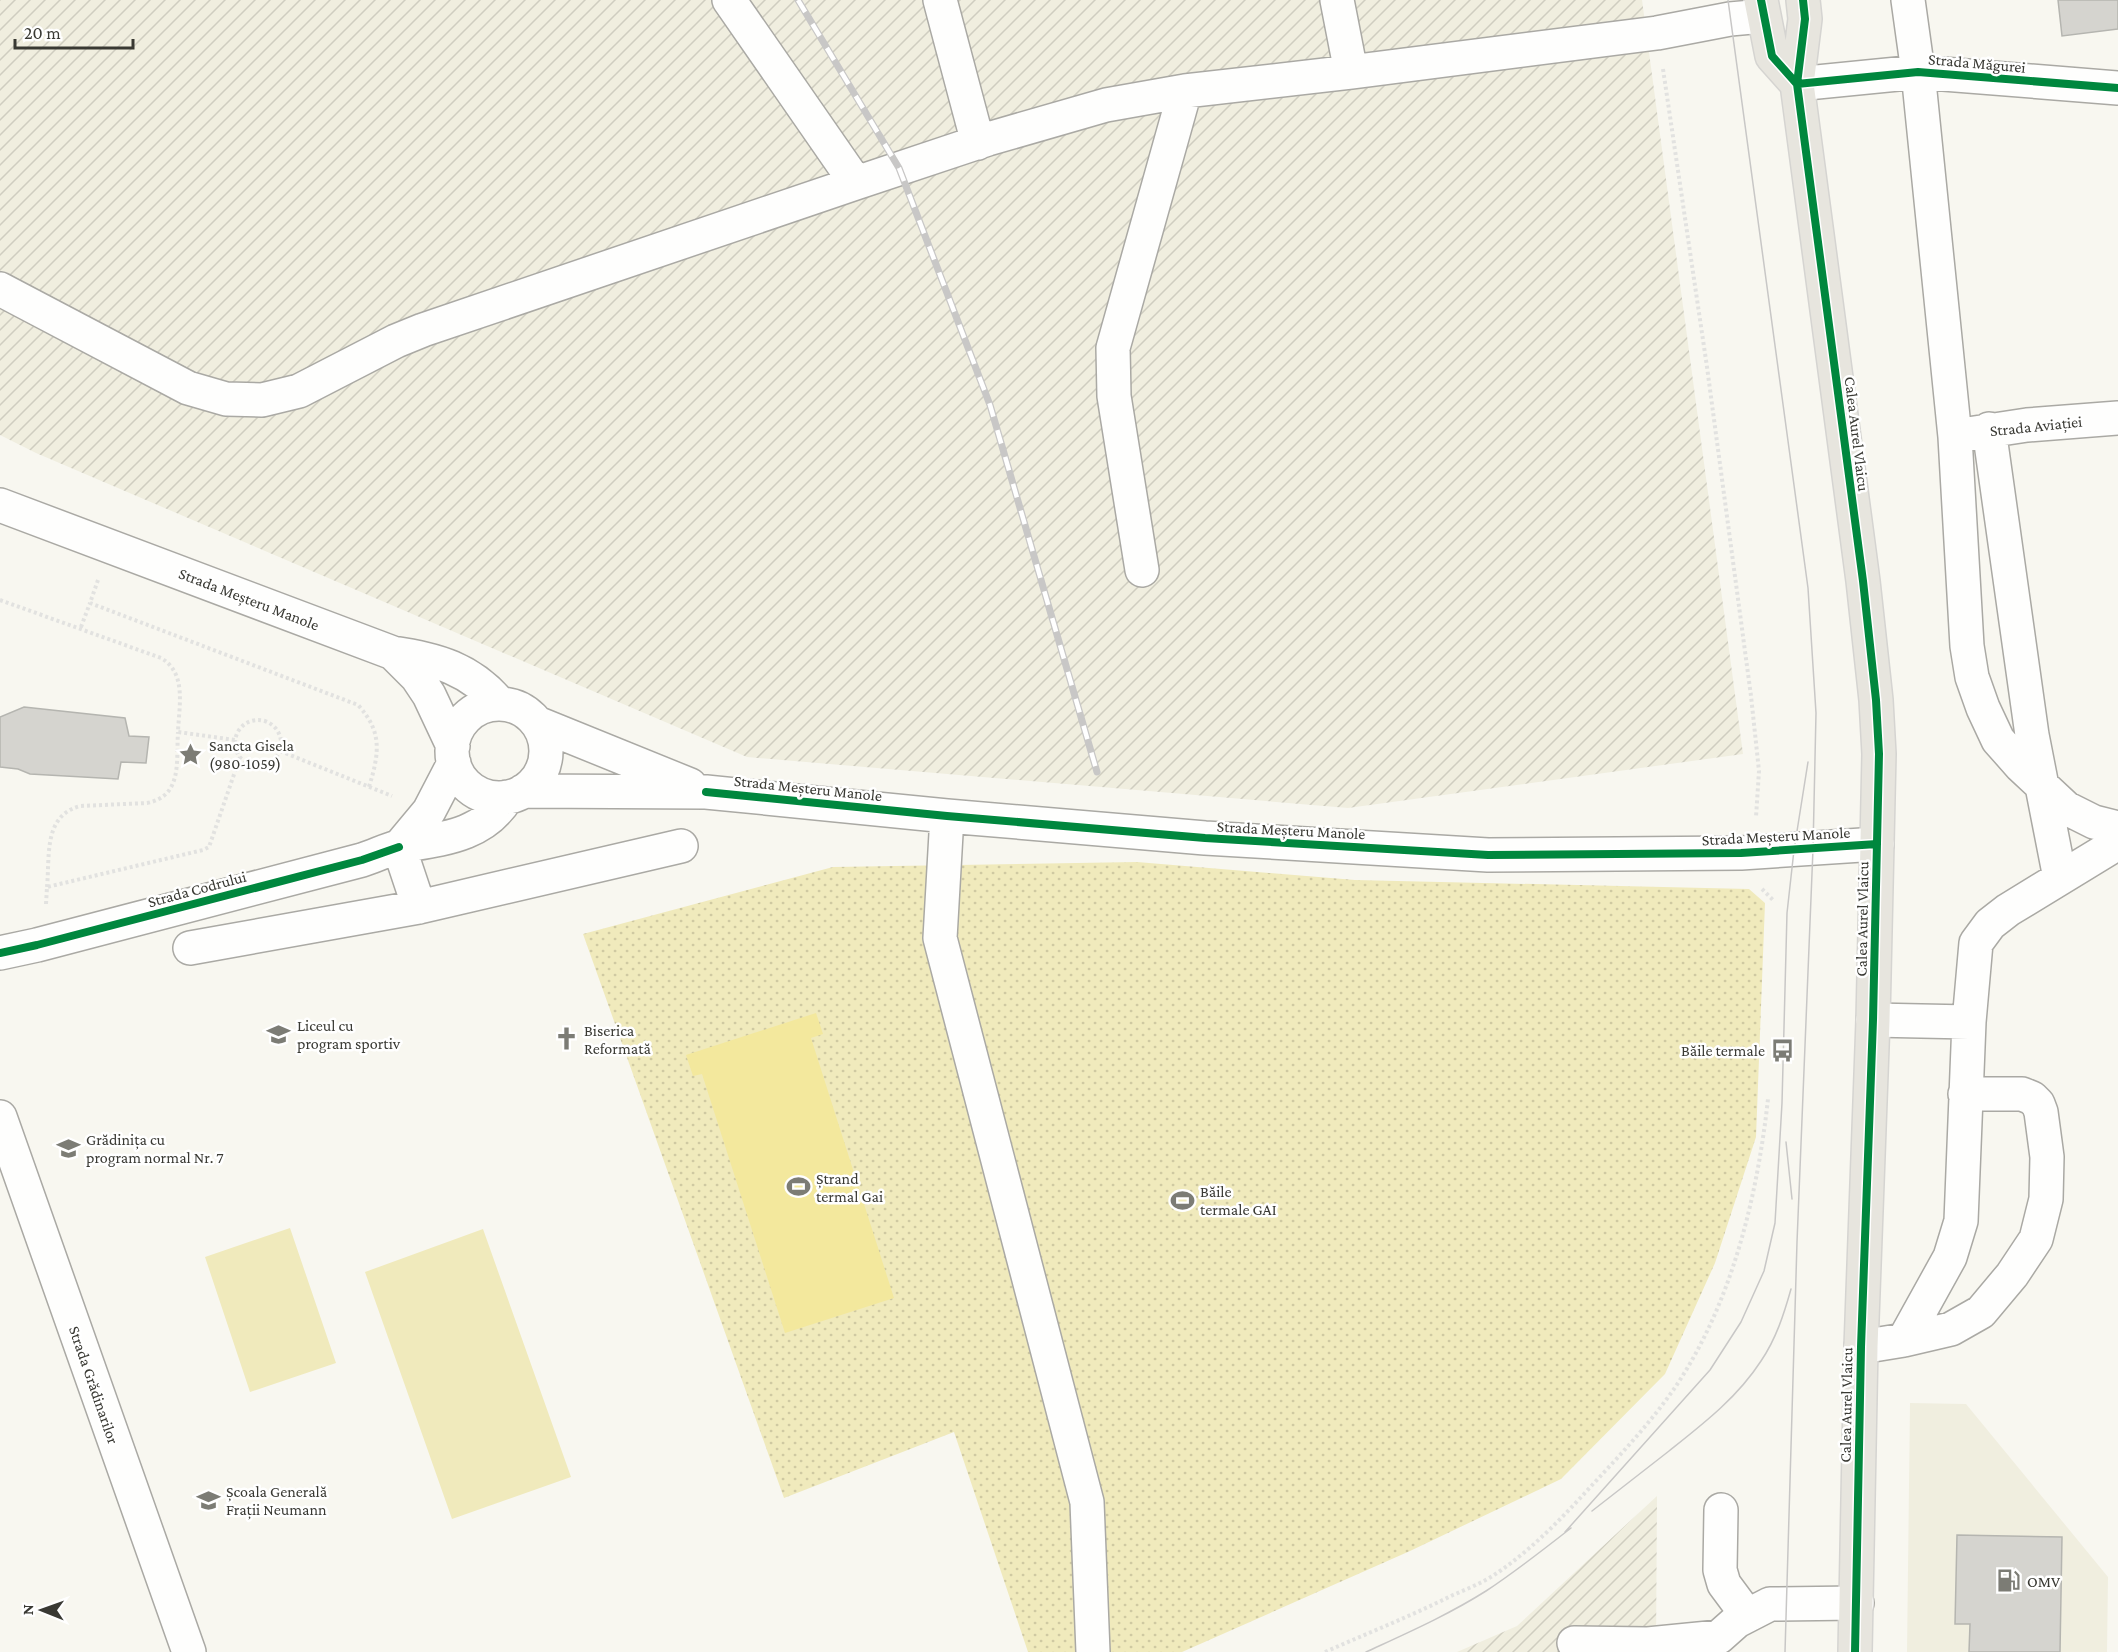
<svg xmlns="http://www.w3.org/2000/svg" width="2118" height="1652" font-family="'Crimson Pro',serif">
<defs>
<pattern id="industrial-furrows" width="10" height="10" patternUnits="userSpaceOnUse" patternTransform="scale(1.5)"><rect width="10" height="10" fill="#f0eedf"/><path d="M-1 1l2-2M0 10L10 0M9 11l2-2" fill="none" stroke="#cfcdc0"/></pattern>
<pattern id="grass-dots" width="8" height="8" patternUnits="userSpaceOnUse" patternTransform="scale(1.5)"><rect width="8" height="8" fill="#f0eabc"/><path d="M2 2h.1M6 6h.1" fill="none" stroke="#cfc9a2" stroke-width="1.8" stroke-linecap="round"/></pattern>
</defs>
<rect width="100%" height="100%" fill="#f8f7f0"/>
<path fill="#f0eedf" d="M 1910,1403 L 1966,1404 L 2108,1577 L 2107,1652 L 1907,1652 Z"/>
<path fill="url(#industrial-furrows)" d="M 0,0 L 1642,0 L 1743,754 L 1348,808 L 747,757 L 36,453 L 0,435 Z
M 1657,1496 L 1656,1652 L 1457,1652 L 1517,1626 Z"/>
<path fill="url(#grass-dots)" d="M 1137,862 L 1355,880 L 1749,889 L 1765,903 L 1756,1137 L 1715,1263 L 1665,1374 L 1561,1479 L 1410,1551 L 1182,1652 L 1028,1652 L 954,1432 L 784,1498 L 583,934 L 833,867 Z"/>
<path fill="#f0eabc" d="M 290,1228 L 336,1363 L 250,1392 L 205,1257 Z
M 483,1229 L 571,1477 L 452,1519 L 365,1272 Z"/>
<path fill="#f3e89d" d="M 816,1013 L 823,1034 L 811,1038 L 894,1298 L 785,1333 L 702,1074 L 693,1076 L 686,1055 Z"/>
<path fill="#d5d4cf" stroke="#b5b5b0" stroke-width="1.5" d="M 2058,0 L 2118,0 L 2118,29 L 2062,36 Z
M 24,707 L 125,718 L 129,736 L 149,737 L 146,763 L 121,762 L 118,779 L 30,774 L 18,769 L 0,767 L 0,717 Z
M 1957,1535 L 2062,1537 L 2060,1652 L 1969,1652 L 1970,1624 L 1955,1624 Z"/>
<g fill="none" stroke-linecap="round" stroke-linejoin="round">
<defs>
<path id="minor" d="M 729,0 L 856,183
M 940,0 L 978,143
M 1337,0 L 1351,72
M 1908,0 L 1918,72 L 1955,437 L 1967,646 L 1972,677 L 1983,708 L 1998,740 L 2021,766 L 2066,808 L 2094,822 L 2118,828
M 1797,84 L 1918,72 L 2118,88
M 0,289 L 188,388 L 226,399 L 262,400 L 299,391 L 396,341 L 423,330 L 856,183 L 988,139 L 1106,105 L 1185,91 L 1351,72 L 1657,33 L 1730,19 L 1763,16
M 1989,429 L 2032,735 L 2060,878
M 1968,434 L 2027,425 L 2118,418
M 0,505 L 393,653 L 417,677 L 429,695 L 453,746
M 1142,570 L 1114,396 L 1113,348 L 1185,91
M 393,653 C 436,659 471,669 500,704
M452 751a47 47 0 1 1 94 0a47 47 0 1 1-94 0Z
M 537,723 L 690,785
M 523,791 L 706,792 L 947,816 L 1205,838 L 1488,855 L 1741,853 L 1877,844
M 947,816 L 940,938 L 1087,1502 L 1093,1652
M 399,847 L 429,811 L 454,763
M 399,847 L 419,907
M 190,948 L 419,907 L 681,846
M 0,953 L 37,945 L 362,860 C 375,856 388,849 401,846 C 442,839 484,836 507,797
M 1873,1020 L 1969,1022
M 0,1117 L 189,1652
M 1904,1340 L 1951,1329 L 1981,1312 L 2012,1275 L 2036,1239 L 2046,1199 L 2047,1157 L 2041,1112 L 2038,1104 L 2032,1098 L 2022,1094 L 1965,1094
M 1861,1347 L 1904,1340 L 1950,1257 L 1961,1221 L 1969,1022 L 1976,943 L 1990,924 L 2008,910 L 2118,843
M 1721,1510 L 1720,1570 L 1724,1584 L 1747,1615
M 1574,1643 L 1648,1644 L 1719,1637 L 1737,1621 L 1770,1604 L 1857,1603"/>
<path id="major" d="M 1761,0 L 1772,56 L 1797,84
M 1803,0 L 1805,19 L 1797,84 L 1863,581 L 1876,700 L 1879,754 L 1873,1020 L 1861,1347 L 1855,1652"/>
</defs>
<use href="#minor" stroke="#aaa9a4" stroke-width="36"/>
<use href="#major" stroke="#d5d4d1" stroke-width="36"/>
<path stroke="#e2e2e0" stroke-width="4" stroke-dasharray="3 3" stroke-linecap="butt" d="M 1663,69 L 1707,367 L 1751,696 L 1759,771 L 1756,817
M 98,580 L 90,603 L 358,705 C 383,732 379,754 369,787
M 0,600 L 161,658 C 187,673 179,706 178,732 L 235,740
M 81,627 L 90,603
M235 743a23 23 0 1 1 46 0a23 23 0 1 1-46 0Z
M 280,751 L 392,796
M 47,887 C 50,856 43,816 80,806 L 147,803 C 183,796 176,761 178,732
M 1762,889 L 1773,900
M 46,904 L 47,887 L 203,850 L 209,847 L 240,757
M 1325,1652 C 1368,1633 1411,1616 1453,1595 C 1467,1589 1482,1583 1494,1575 C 1532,1550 1564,1516 1594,1483 C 1623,1452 1652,1421 1676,1386 C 1732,1302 1757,1198 1768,1099"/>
<use href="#minor" stroke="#fefefd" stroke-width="33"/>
<use href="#major" stroke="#e7e5de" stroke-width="33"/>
<path stroke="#c8c7c6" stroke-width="1.5" d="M 1728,0 L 1808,588 L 1816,713 L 1813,849 L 1797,1242 L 1785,1652
M 1786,1142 L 1792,1199
M 1592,1511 C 1618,1491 1643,1471 1669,1451 C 1703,1424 1737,1398 1761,1361 C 1776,1339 1784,1314 1791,1289
M 1565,1532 L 1710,1370 L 1741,1322 L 1764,1271 L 1775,1223 L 1782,1103 L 1787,913 L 1794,850 L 1808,762
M 1366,1652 C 1407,1633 1448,1615 1486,1591 C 1515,1572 1543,1550 1571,1528"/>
<defs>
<path id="rail" d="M 798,0 L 899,168 L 990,405 L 1097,772"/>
</defs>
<use href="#rail" stroke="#c8c7c6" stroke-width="7"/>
<use href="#rail" stroke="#fff" stroke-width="4.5" stroke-dasharray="14" stroke-linecap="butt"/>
<defs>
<path id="cycleway" d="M 1761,0 L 1772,56 L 1797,84
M 1803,0 L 1805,19 L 1797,84 L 1863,581 L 1876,700 L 1879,754 L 1873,1020 L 1861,1347 L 1855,1652
M 1797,84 L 1918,72 L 2118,88
M 706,792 L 947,816 L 1205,838 L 1488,855 L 1741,853 L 1877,844
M 0,953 L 37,945 L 362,860 L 399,847"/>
</defs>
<use href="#cycleway" stroke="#fff" stroke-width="11"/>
<use href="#cycleway" stroke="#00873e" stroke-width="8"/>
</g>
<defs>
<symbol id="sight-bare" viewBox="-9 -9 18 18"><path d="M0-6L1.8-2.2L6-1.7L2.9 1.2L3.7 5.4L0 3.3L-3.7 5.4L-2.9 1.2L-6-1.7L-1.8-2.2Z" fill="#7c7c75" stroke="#fff" stroke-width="2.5" paint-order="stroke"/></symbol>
<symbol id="school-bare" viewBox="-9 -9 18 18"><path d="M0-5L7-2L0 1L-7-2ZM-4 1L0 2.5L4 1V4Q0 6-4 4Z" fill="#7c7c75" stroke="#fff" stroke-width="2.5" paint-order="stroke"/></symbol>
<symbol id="church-bare" viewBox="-9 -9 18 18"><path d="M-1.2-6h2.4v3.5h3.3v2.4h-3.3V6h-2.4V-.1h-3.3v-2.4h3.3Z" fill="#7c7c75" stroke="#fff" stroke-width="2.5" paint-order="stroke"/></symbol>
<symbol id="bus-bare" viewBox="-9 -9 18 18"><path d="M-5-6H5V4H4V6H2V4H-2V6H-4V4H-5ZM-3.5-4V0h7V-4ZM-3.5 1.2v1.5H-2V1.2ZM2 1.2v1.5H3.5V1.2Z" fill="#7c7c75" stroke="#fff" stroke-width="2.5" paint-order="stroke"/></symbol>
<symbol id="stadium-bare" viewBox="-9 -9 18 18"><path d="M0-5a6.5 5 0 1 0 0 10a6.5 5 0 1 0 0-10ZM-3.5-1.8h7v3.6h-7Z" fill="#7c7c75" stroke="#fff" stroke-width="2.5" paint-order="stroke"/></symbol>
<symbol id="fuel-bare" viewBox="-9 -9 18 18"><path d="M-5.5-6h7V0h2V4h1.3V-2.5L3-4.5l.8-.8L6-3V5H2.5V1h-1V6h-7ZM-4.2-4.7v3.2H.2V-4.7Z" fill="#7c7c75" stroke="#fff" stroke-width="2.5" paint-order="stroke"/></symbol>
</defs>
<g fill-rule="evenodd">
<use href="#sight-bare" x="174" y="738" width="33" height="33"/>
<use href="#school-bare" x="262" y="1018" width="33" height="33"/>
<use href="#church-bare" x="550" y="1022" width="33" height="33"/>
<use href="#bus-bare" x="1766" y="1034" width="33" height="33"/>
<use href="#school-bare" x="52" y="1132" width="33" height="33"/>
<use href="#stadium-bare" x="782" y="1170" width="33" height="33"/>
<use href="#stadium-bare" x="1166" y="1184" width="33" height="33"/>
<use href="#school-bare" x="192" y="1484" width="33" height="33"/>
<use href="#fuel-bare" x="1992" y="1564" width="33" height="33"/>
</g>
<g text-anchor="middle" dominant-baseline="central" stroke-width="5" stroke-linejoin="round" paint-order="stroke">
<g font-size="16" fill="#393933" stroke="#fff">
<text transform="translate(1977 63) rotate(5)">Strada Măgurei</text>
<text transform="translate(2036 426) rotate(-6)">Strada Aviației</text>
<text transform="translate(1857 434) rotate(83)">Calea Aurel Vlaicu</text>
<text transform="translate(249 599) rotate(21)">Strada Meșteru Manole</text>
<text transform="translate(808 788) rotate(6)">Strada Meșteru Manole</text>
<text transform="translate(1291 830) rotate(3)">Strada Meșteru Manole</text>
<text transform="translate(1776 836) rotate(-3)">Strada Meșteru Manole</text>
<text transform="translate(197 889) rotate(-15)">Strada Codrului</text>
<text transform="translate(1862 919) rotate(-89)">Calea Aurel Vlaicu</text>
<text transform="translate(94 1385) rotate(71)">Strada Grădinarilor</text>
<text transform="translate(1846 1405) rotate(-89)">Calea Aurel Vlaicu</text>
</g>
<g font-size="16" fill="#393933" stroke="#fff" text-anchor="start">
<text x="209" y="745">Sancta Gisela<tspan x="209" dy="18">(980-1059)</tspan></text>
<text x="297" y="1025">Liceul cu<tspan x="297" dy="18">program sportiv</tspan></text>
<text x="584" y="1030">Biserica<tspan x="584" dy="18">Reformată</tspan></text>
<text x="1765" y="1050" text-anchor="end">Băile termale</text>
<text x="86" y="1139">Grădinița cu<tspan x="86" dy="18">program normal Nr. 7</tspan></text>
<text x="816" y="1178">Ștrand<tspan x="816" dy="18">termal Gai</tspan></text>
<text x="1200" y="1191">Băile<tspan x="1200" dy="18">termale GAI</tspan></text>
<text x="226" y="1491">Școala Generală<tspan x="226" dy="18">Frații Neumann</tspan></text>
<text x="2027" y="1581">OMV</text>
</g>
</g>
<g transform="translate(42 1610) rotate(271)" stroke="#ffffff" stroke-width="4.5" paint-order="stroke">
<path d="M0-4.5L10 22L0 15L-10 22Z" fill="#393933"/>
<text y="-9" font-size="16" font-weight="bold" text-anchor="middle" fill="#393933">N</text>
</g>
<path d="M15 39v9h118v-9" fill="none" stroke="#393933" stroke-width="3"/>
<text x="24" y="39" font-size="18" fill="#393933" stroke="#ffffff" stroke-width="4.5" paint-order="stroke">20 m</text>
</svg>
